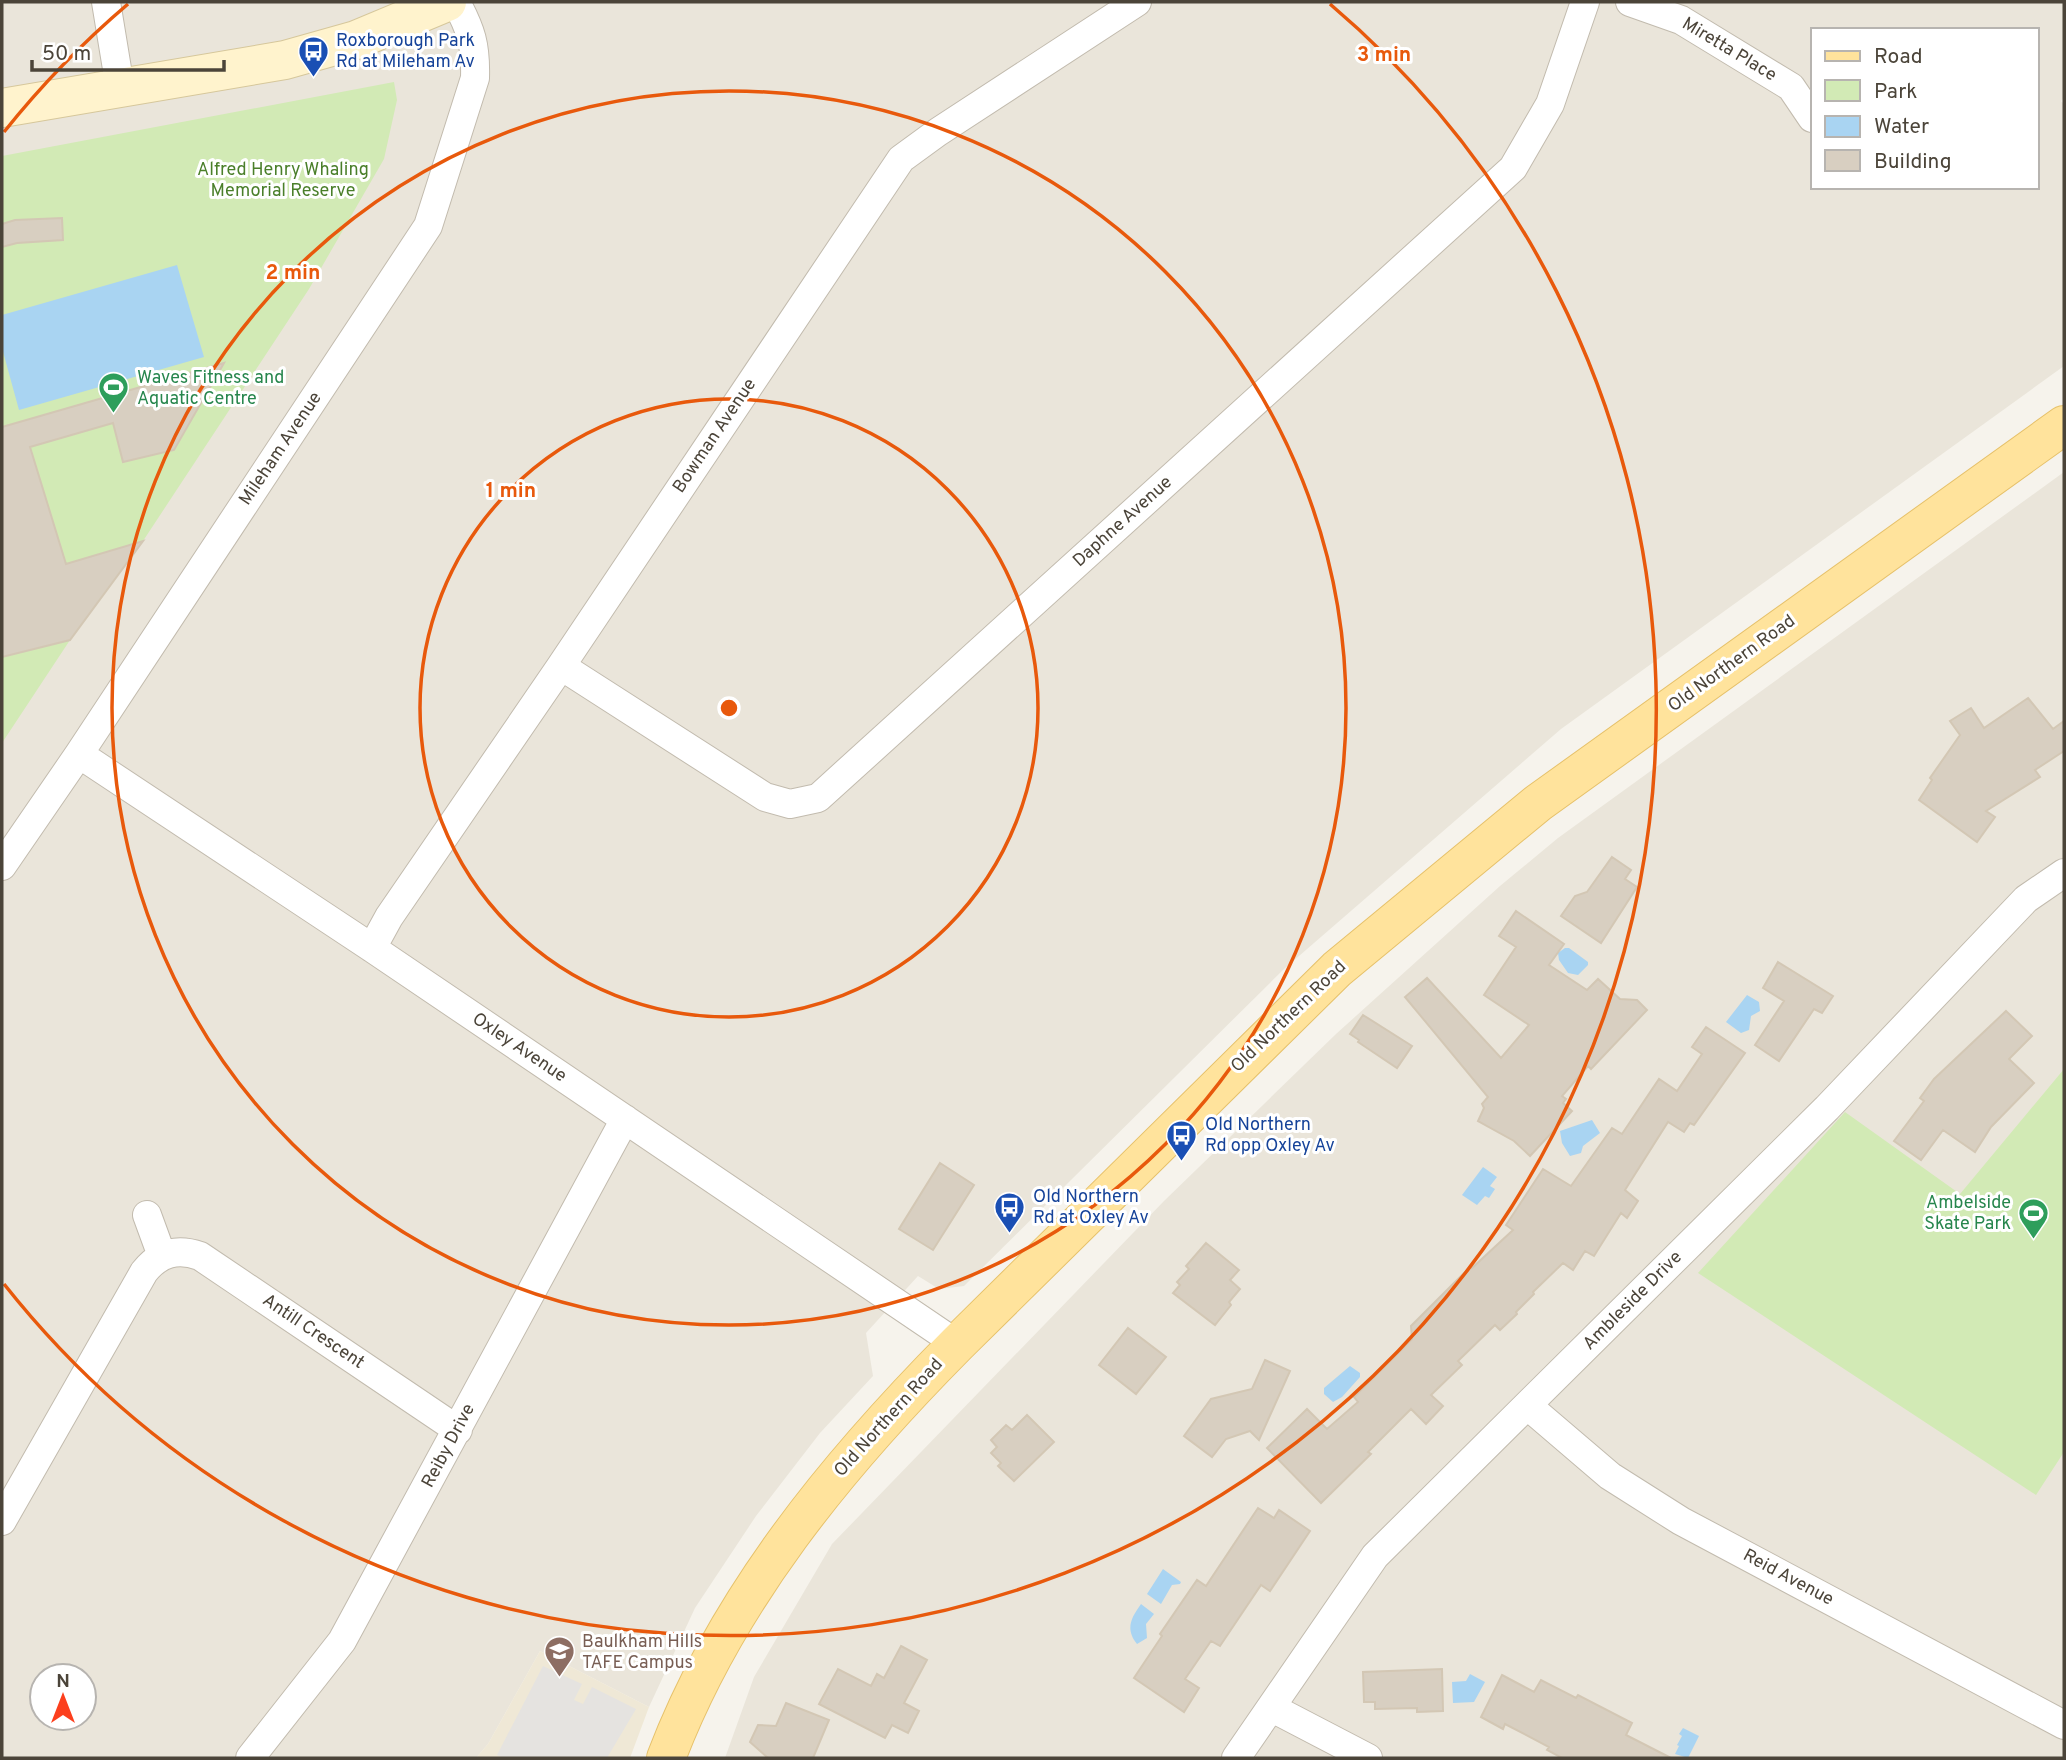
<svg xmlns="http://www.w3.org/2000/svg" width="2066" height="1760" font-family="Overpass,sans-serif">
<rect width="100%" height="100%" fill="#f6f3ec"/>
<path fill="#eae5da" fill-rule="evenodd" d="M 2,2 L 2064,2 L 2064,98 L 2061,101 L 2064,104 L 2064,366 L 1561,729 L 1284,969 L 964,1286 L 939,1289 L 918,1276 L 866,1333 L 873,1376 L 820,1433 L 756,1516 L 695,1608 L 649,1707 L 540,1651 L 488,1744 L 476,1758 L 2,1758 ZM 1812,30 L 2036,30 L 2036,187 L 1812,187 ZM 42,1676 L 84,1676 L 84,1718 L 42,1718 Z
M 2064,472 L 2064,1758 L 725,1758 L 754,1677 L 832,1544 L 1164,1201 L 1336,1034 L 1500,886 L 1558,838 Z"/>
<path fill="#efe8d6" d="M 540,1651 L 649,1707 L 630,1758 L 476,1758 L 488,1744 Z"/>
<path fill="#d2eab5" d="M 394,82 L 397,100 L 384,159 L 309,289 L 143,541 L 70,640 L 2,743 L 2,156 Z
M 2064,1069 L 2064,1452 L 2036,1495 L 1698,1273 L 1845,1112 L 1960,1194 Z"/>
<path fill="#e5e3e0" d="M 543,1666 L 582,1684 L 574,1700 L 583,1704 L 592,1687 L 636,1709 L 607,1758 L 504,1758 L 497,1755 Z"/>
<path fill="#a9d4f2" d="M 177,265 L 204,357 L 19,410 L 2,348 L 2,315 Z
M 1565,948 L 1569,948 L 1588,962 L 1588,965 L 1578,975 L 1568,973 L 1559,960 L 1558,953 Z
M 1747,995 L 1759,1002 L 1760,1011 L 1751,1016 L 1749,1030 L 1741,1033 L 1726,1022 Z
M 1592,1120 L 1600,1133 L 1583,1146 L 1581,1153 L 1570,1156 L 1562,1143 L 1560,1131 Z
M 1483,1167 L 1497,1177 L 1490,1186 L 1495,1189 L 1489,1198 L 1485,1196 L 1477,1205 L 1462,1195 Z
M 1350,1366 L 1360,1373 L 1360,1377 L 1342,1397 L 1333,1402 L 1324,1394 L 1324,1388 Z
M 1163,1569 L 1181,1582 L 1180,1584 L 1172,1585 L 1161,1604 L 1147,1594 Z
M 1141,1604 L 1154,1614 L 1146,1624 L 1147,1638 L 1137,1644 C 1125,1629 1131,1618 1141,1604 Z
M 1470,1674 L 1485,1682 L 1474,1702 L 1453,1703 L 1452,1682 L 1466,1681 Z
M 1683,1728 L 1699,1736 L 1688,1758 L 1675,1754 L 1679,1746 L 1677,1745 L 1682,1736 L 1679,1734 Z"/>
<path fill="#d8cfc1" stroke="#d3c7b4" stroke-width="2" d="M 62,218 L 63,240 L 17,243 L 2,247 L 2,224 L 15,220 Z
M 224,363 L 174,450 L 123,462 L 113,423 L 30,447 L 66,564 L 143,541 L 70,640 L 2,657 L 2,427 Z
M 2028,698 L 2053,729 L 2064,721 L 2064,751 L 2035,770 L 2040,777 L 1986,811 L 1995,817 L 1977,842 L 1919,800 L 1932,780 L 1930,778 L 1960,735 L 1950,721 L 1971,708 L 1984,728 Z
M 1612,857 L 1631,870 L 1625,879 L 1637,887 L 1601,943 L 1561,916 L 1575,896 L 1587,892 Z
M 1516,911 L 1564,944 L 1549,965 L 1587,990 L 1598,979 L 1620,999 L 1637,1000 L 1647,1010 L 1591,1069 L 1588,1066 L 1562,1096 L 1566,1099 L 1563,1103 L 1572,1111 L 1530,1156 L 1514,1141 L 1478,1121 L 1484,1108 L 1482,1104 L 1488,1097 L 1405,997 L 1427,978 L 1501,1058 L 1529,1025 L 1484,995 L 1516,947 L 1499,936 Z
M 1778,962 L 1833,996 L 1822,1013 L 1814,1009 L 1779,1061 L 1755,1045 L 1784,1001 L 1763,988 Z
M 2006,1011 L 2032,1036 L 2009,1059 L 2034,1083 L 1991,1127 L 1975,1152 L 1943,1130 L 1921,1160 L 1894,1141 L 1924,1101 L 1920,1098 L 1934,1079 Z
M 1363,1015 L 1412,1046 L 1397,1068 L 1358,1042 L 1359,1040 L 1350,1034 Z
M 1706,1027 L 1745,1053 L 1694,1125 L 1690,1123 L 1684,1132 L 1668,1122 L 1625,1190 L 1638,1201 L 1627,1218 L 1621,1213 L 1594,1256 L 1585,1251 L 1573,1270 L 1563,1263 L 1533,1292 L 1534,1294 L 1516,1312 L 1517,1314 L 1500,1330 L 1495,1325 L 1458,1361 L 1462,1365 L 1431,1395 L 1443,1406 L 1426,1424 L 1411,1409 L 1368,1452 L 1371,1454 L 1321,1503 L 1267,1448 L 1307,1409 L 1327,1429 L 1358,1402 L 1354,1397 L 1412,1339 L 1411,1326 L 1471,1266 L 1472,1268 L 1513,1230 L 1506,1225 L 1543,1169 L 1571,1186 L 1612,1128 L 1622,1134 L 1659,1079 L 1677,1091 L 1702,1054 L 1692,1047 Z
M 940,1163 L 974,1185 L 933,1250 L 899,1229 Z
M 1206,1243 L 1239,1270 L 1230,1280 L 1240,1289 L 1229,1302 L 1231,1305 L 1215,1325 L 1173,1293 L 1180,1285 L 1177,1282 L 1189,1269 L 1186,1266 Z
M 1128,1328 L 1166,1357 L 1136,1394 L 1099,1365 Z
M 1265,1360 L 1290,1371 L 1259,1440 L 1250,1431 L 1226,1439 L 1212,1457 L 1184,1436 L 1211,1399 L 1252,1389 Z
M 1027,1415 L 1054,1442 L 1014,1481 L 998,1466 L 1001,1463 L 991,1453 L 997,1447 L 991,1440 L 1006,1425 L 1012,1430 Z
M 1258,1508 L 1274,1518 L 1279,1510 L 1310,1531 L 1270,1591 L 1261,1585 L 1220,1646 L 1211,1641 L 1185,1679 L 1199,1688 L 1184,1712 L 1134,1678 L 1162,1636 L 1160,1634 L 1197,1580 L 1206,1586 Z
M 901,1646 L 927,1660 L 904,1703 L 919,1711 L 908,1733 L 892,1725 L 885,1738 L 819,1704 L 838,1669 L 871,1686 L 877,1674 L 884,1678 Z
M 1442,1669 L 1443,1711 L 1417,1712 L 1417,1708 L 1375,1709 L 1375,1702 L 1364,1702 L 1363,1672 Z
M 1502,1675 L 1534,1692 L 1541,1680 L 1576,1698 L 1578,1695 L 1632,1723 L 1626,1735 L 1671,1758 L 1562,1758 L 1547,1750 L 1549,1747 L 1505,1724 L 1503,1729 L 1481,1717 Z
M 786,1703 L 829,1720 L 813,1758 L 768,1758 L 750,1742 L 758,1725 L 776,1726 Z"/>
<g fill="none" stroke-linecap="round" stroke-linejoin="round">
<defs>
<path id="street" d="M 106,2 L 120,87
M 1630,2 L 1681,20 L 1791,87 L 1812,118
M 561,666 L 765,797 L 790,804 L 818,798 L 1513,168 L 1550,104 L 1585,2
M 79,754 L 372,948 L 957,1344
M 2,866 L 79,754 L 428,226 L 475,78 C 476,45 471,30 456,2
M 372,948 L 389,917 L 561,666 L 901,159 L 938,132 L 1137,2
M 147,1215 L 162,1256
M 1528,1406 L 1610,1476 L 1681,1521 L 2064,1725
M 2,1521 L 144,1272 C 159,1253 177,1248 200,1256 L 458,1430
M 1272,1708 L 1368,1758
M 250,1758 L 342,1641 L 625,1119
M 1236,1758 L 1375,1556 L 1827,1108 L 2026,899 L 2064,873"/>
<path id="secondary" d="M 2,108 L 285,60 L 356,40 L 447,2"/>
<path id="primary" d="M 666,1758 C 727,1598 838,1464 957,1344 L 1337,969 L 1538,803 L 2064,425"/>
</defs>
<use href="#street" stroke="#c2bbae" stroke-width="30"/>
<use href="#secondary" stroke="#d6c79b" stroke-width="40"/>
<use href="#primary" stroke="#e6c16a" stroke-width="40"/>
<use href="#street" stroke="#fff" stroke-width="28"/>
<use href="#secondary" stroke="#fff3cd" stroke-width="38"/>
<use href="#primary" stroke="#ffe39c" stroke-width="38"/>
</g>
<g fill="none" stroke="#e8590c" stroke-width="3.5">
<circle cx="729" cy="708" r="309"/>
<circle cx="729" cy="708" r="617"/>
<path d="M4 132A926 926 0 0 1 128 4M1330 4A926 926 0 1 1 4 1284"/>
</g>
<defs>
<symbol id="bus-pin" viewBox="-11 -11 22 30"><path d="M0 17L-7.5 6A9.5 9.5 0 1 1 7.5 6Z" fill="#1a4fb4" stroke="#fff"/><path d="M-5-6H5V4H4V6H2V4H-2V6H-4V4H-5ZM-3.5-4V0h7V-4ZM-3.5 1.2v1.5H-2V1.2ZM2 1.2v1.5H3.5V1.2Z" fill="#fff"/></symbol>
<symbol id="stadium-pin" viewBox="-11 -11 22 30"><path d="M0 17L-7.5 6A9.5 9.5 0 1 1 7.5 6Z" fill="#2e9e5b" stroke="#fff"/><path d="M0-5a6.5 5 0 1 0 0 10a6.5 5 0 1 0 0-10ZM-3.5-1.8h7v3.6h-7Z" fill="#fff"/></symbol>
<symbol id="university-pin" viewBox="-11 -11 22 30"><path d="M0 17L-7.5 6A9.5 9.5 0 1 1 7.5 6Z" fill="#8d6e63" stroke="#fff"/><path d="M0-5L7-2L0 1L-7-2ZM-4 1L0 2.5L4 1V4Q0 6-4 4Z" fill="#fff"/></symbol>
</defs>
<g fill-rule="evenodd">
<use href="#bus-pin" x="296" y="34" width="35" height="47"/>
<use href="#stadium-pin" x="96" y="370" width="35" height="47"/>
<use href="#bus-pin" x="1164" y="1118" width="35" height="47"/>
<use href="#bus-pin" x="992" y="1190" width="35" height="47"/>
<use href="#stadium-pin" x="2016" y="1196" width="35" height="47"/>
<use href="#university-pin" x="542" y="1634" width="35" height="47"/>
</g>
<g text-anchor="middle" dominant-baseline="central" stroke-width="6" stroke-linejoin="round" paint-order="stroke">
<g font-size="18" fill="#164399" stroke="#fff" text-anchor="start">
<text x="336" y="41">Roxborough Park<tspan x="336" dy="21">Rd at Mileham Av</tspan></text>
<text x="1205" y="1125">Old Northern<tspan x="1205" dy="21">Rd opp Oxley Av</tspan></text>
<text x="1033" y="1197">Old Northern<tspan x="1033" dy="21">Rd at Oxley Av</tspan></text>
</g>
<g font-size="18" fill="#4b4439" stroke="#fff">
<text transform="translate(1729 50) rotate(31)">Miretta Place</text>
<text transform="translate(715 436) rotate(-56)">Bowman Avenue</text>
<text transform="translate(281 449) rotate(-56)">Mileham Avenue</text>
<text transform="translate(1123 522) rotate(-42)">Daphne Avenue</text>
<text transform="translate(1732 664) rotate(-36)">Old Northern Road</text>
<text transform="translate(1289 1017) rotate(-44)">Old Northern Road</text>
<text transform="translate(519 1048) rotate(34)">Oxley Avenue</text>
<text transform="translate(1633 1301) rotate(-45)">Ambleside Drive</text>
<text transform="translate(313 1332) rotate(34)">Antill Crescent</text>
<text transform="translate(889 1418) rotate(-48)">Old Northern Road</text>
<text transform="translate(449 1446) rotate(-62)">Reiby Drive</text>
<text transform="translate(1788 1578) rotate(28)">Reid Avenue</text>
</g>
<g font-size="18" fill="#4a7f2a" stroke="#fff">
<text x="283" y="170">Alfred Henry Whaling<tspan x="283" dy="21">Memorial Reserve</tspan></text>
</g>
<g font-size="18" fill="#27864d" stroke="#fff" text-anchor="start">
<text x="137" y="378">Waves Fitness and<tspan x="137" dy="21">Aquatic Centre</tspan></text>
<text x="2011" y="1203" text-anchor="end">Ambelside<tspan x="2011" dy="21">Skate Park</tspan></text>
</g>
<g font-size="18" fill="#785e54" stroke="#fff" text-anchor="start">
<text x="582" y="1642">Baulkham Hills<tspan x="582" dy="21">TAFE Campus</tspan></text>
</g>
</g>
<circle cx="729" cy="708" r="10" fill="#e8590c" stroke="#fff" stroke-width="3.5"/>
<g font-size="21" text-anchor="middle" font-weight="bold" fill="#e8590c" stroke="#fff" stroke-width="6" stroke-linejoin="round" paint-order="stroke">
<text x="1384" y="61">3 min</text>
<text x="293" y="279">2 min</text>
<text x="511" y="497">1 min</text>
</g>
<rect width="2066" height="1760" fill="none" stroke="#4b4439" stroke-width="7"/>
<rect x="1811" y="28" width="228" height="161" fill="#ffffff" stroke="#b7b4b0" stroke-width="2"/>
<rect x="1825" y="51" width="35" height="10" fill="#ffe39c" stroke="#b7b4b0" stroke-width="2"/>
<text x="1874" y="63" font-size="21" fill="#4b4439">Road</text>
<rect x="1825" y="80" width="35" height="21" fill="#d2eab5" stroke="#b7b4b0" stroke-width="2"/>
<text x="1874" y="98" font-size="21" fill="#4b4439">Park</text>
<rect x="1825" y="116" width="35" height="21" fill="#a9d4f2" stroke="#b7b4b0" stroke-width="2"/>
<text x="1874" y="133" font-size="21" fill="#4b4439">Water</text>
<rect x="1825" y="150" width="35" height="21" fill="#d8cfc1" stroke="#b7b4b0" stroke-width="2"/>
<text x="1874" y="168" font-size="21" fill="#4b4439">Building</text>
<g transform="translate(63 1697)"><circle r="33" fill="#ffffff" stroke="#b7b4b0" stroke-width="2"/>
<path d="M0-5L12 26L0 18L-12 26Z" fill="#fc3f1d"/>
<text y="-10" font-size="19" font-weight="bold" text-anchor="middle" fill="#4b4439">N</text>
</g>
<path d="M32 60v10h192v-10" fill="none" stroke="#4b4439" stroke-width="3.5"/>
<text x="42" y="60" font-size="21" fill="#4b4439" stroke="#ffffff" stroke-width="5" paint-order="stroke">50 m</text>
</svg>
